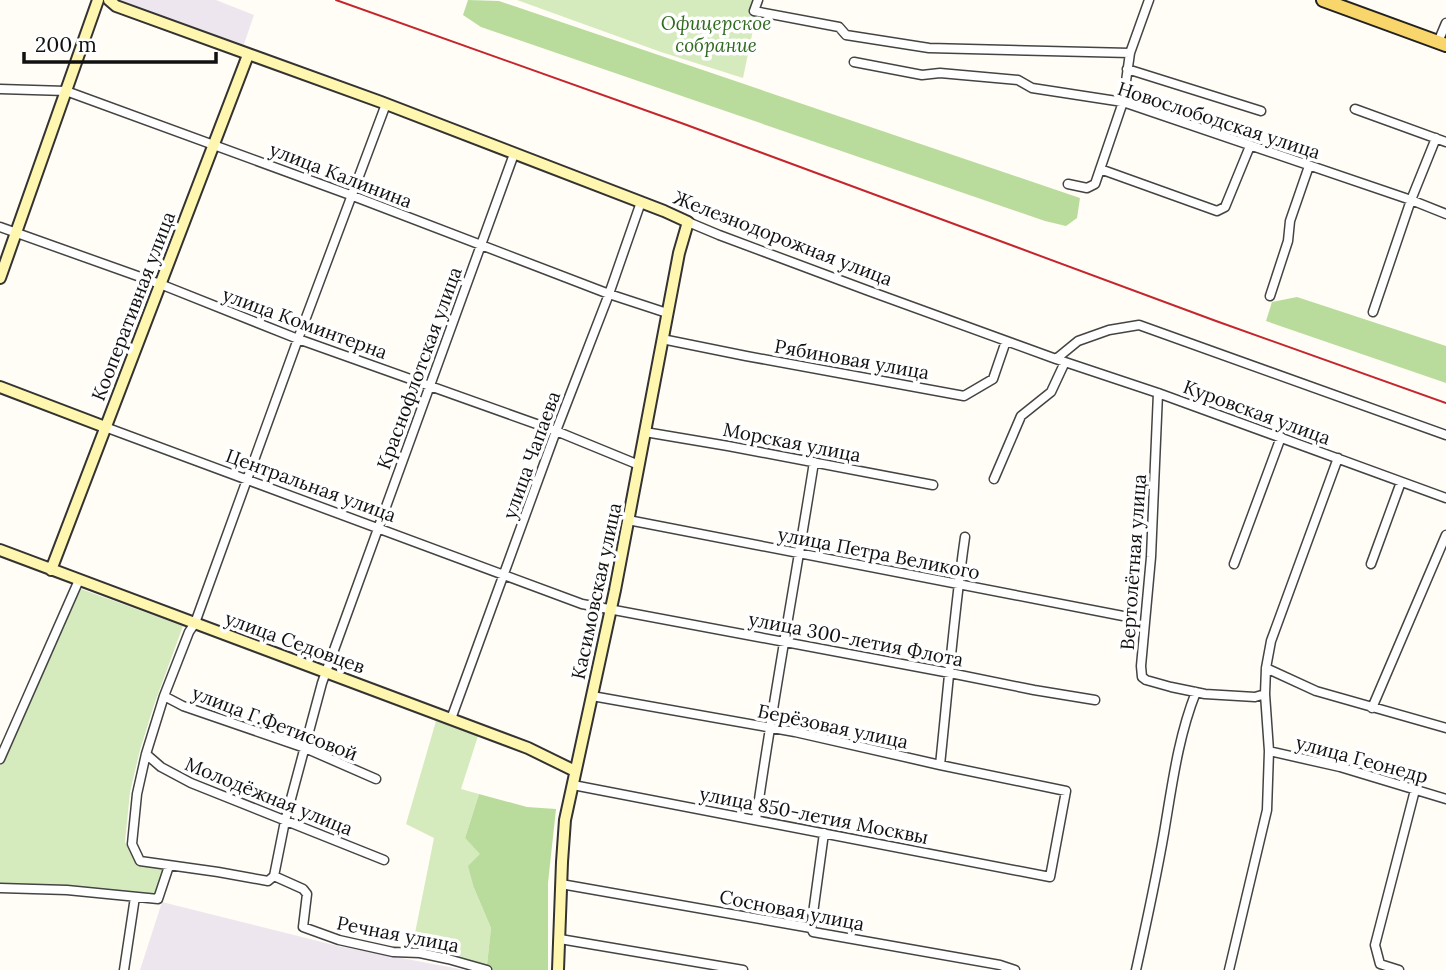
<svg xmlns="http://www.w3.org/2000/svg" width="1446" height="970" font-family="Lora,serif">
<rect width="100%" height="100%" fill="#fffdf5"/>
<path fill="#eee6ef" d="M 120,0 L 216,0 L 254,15 L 243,47 Z
M 162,902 L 338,946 L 465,970 L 140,970 Z"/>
<path fill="#d5ebbd" d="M 517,0 L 761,0 L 754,25 L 743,78 L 661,52 Z
M 81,589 L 183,626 L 154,705 L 140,750 L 130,792 L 125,842 L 136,863 L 164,869 L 156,895 L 88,888 L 0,884 L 0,764 Z
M 436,721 L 478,736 L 461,789 L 479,794 L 465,838 L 481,854 L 474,888 L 491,928 L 487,965 L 441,953 L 412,948 L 434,838 L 406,824 Z"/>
<path fill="#b9dc9c" d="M 468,0 L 499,1 L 1080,198 L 1077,218 L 1066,226 L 1045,221 L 481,27 L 463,15 Z
M 1297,297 L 1446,346 L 1446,383 L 1266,321 L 1272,302 Z
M 479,794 L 527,807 L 556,809 L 548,883 L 548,970 L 493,970 L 487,965 L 491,928 L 474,888 L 468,866 L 480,854 L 465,838 Z"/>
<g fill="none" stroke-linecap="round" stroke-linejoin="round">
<defs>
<path id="street" d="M 758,0 L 754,11 L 839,27 L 846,35 L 929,48 L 1130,53
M 1438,42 L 1446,23
M 854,62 L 922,75 L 940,73 L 1018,80 L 1032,88 L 1123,102 L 1411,200 L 1446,214
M 1127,69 L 1261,111
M 0,89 L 66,91 L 353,196 L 609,294 L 667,313
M 386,104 L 298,339 L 195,623 L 189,632 L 164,696 L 146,754 L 137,794 L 132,844 L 140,861 L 218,872 L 268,881 L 274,876 L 303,889 L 307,894 L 303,927 L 339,940 L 393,952 L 420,953 L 448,959 L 487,970
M 1355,109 L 1446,142
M 1100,169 L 1217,211 L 1225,207 L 1250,146
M 1068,184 L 1087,188 L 1095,184 L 1123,102 L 1130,53 L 1149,0
M 688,222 L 719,235 L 869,291 L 1056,359 L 1078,341 L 1109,330 L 1139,325 L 1446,435
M 0,227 L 160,284 L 298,339 L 556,431 L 639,465
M 1270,296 L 1288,241 L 1290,221 L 1309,166
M 1373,312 L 1411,200 L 1436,138
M 662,339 L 746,356 L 964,396 L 993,379 L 1006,341
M 1056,359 L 1158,393 L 1446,498
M 1158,393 L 1151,557 L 1141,666 L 1142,677 L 1146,680 L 1171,687 L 1205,694 L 1255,697 L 1265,694
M 105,427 L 582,604 L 950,673 L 1034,690 L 1095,700
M 645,432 L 728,446 L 933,485
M 994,479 L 1021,416 L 1051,392 L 1065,362
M 628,520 L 1123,616
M 1234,564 L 1281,437
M 1371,564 L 1401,482
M 1266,668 L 1316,691 L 1446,728
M 164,696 L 183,706 L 305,748 L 376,779
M 1372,708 L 1446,535
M 451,719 L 556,431 L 609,294 L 641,202
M 1269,751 L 1340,767 L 1446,799
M 146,754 L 161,767 L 191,783 L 384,860
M 0,759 L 79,580
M 940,765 C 948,689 954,613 965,537
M 573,785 L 1050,877 L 1066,791 L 940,765 L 795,732 L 592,696
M 756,820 C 773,700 795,582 814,462
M 274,876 L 285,821 L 322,683 L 514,154
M 561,884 L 811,928 L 813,932 L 1000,965 L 1015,970
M 0,888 L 67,890 L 158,899 L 169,866
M 811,928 L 824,833
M 560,939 L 743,970
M 124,970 L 135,897
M 1136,970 C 1146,925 1156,879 1164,833 C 1172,786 1178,737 1196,692
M 1229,970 L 1267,810 L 1269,751 L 1265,694 L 1266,668 L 1271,641 L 1338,458
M 1399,970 L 1380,964 L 1375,945 L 1415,790"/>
<path id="secondary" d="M 109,0 L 116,6 L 381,102 L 664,211 L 688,222 L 679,253 L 615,590 L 565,820 L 562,862 L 558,970
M 0,278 L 98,0
M 0,387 L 105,427
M 0,550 L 528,748 L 575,771
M 51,570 L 248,55"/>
<path id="primary" d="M 1323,0 L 1446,45"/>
</defs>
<use href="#street" stroke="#444" stroke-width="11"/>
<use href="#secondary" stroke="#333" stroke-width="14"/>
<use href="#primary" stroke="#222" stroke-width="16"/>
<use href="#street" stroke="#fff" stroke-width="8"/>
<use href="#secondary" stroke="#fff6b0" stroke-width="10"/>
<use href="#primary" stroke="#f9d66b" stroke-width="12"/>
<path stroke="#c4262e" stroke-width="2" d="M 336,0 L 684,124 L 1216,321 L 1446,403"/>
</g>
<g text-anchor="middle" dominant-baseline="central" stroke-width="7" stroke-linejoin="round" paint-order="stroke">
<g font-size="19" font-style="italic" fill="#2f6b1f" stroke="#fff">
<text x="716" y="23">Офицерское<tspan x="716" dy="22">собрание</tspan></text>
</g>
<g font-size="19" fill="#111" stroke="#fff">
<text transform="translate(1219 120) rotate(18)">Новослободская улица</text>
<text transform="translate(341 175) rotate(21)">улица Калинина</text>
<text transform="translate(783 238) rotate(21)">Железнодорожная улица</text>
<text transform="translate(133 306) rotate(-69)">Кооперативная улица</text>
<text transform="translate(305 323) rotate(20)">улица Коминтерна</text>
<text transform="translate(852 359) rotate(10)">Рябиновая улица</text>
<text transform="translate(419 368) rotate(-70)">Краснофлотская улица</text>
<text transform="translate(1257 412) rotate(20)">Куровская улица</text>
<text transform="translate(792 442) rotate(11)">Морская улица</text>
<text transform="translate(531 455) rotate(-70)">улица Чапаева</text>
<text transform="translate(311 485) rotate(20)">Центральная улица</text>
<text transform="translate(879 553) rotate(11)">улица Петра Великого</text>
<text transform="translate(1133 562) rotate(-86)">Вертолётная улица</text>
<text transform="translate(596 591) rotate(-78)">Касимовская улица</text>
<text transform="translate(856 639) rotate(11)">улица 300-летия Флота</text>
<text transform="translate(295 642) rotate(20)">улица Седовцев</text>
<text transform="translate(275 723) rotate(21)">улица Г.Фетисовой</text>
<text transform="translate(833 726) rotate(12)">Берёзовая улица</text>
<text transform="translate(1362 759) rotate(15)">улица Геонедр</text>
<text transform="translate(269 796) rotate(22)">Молодёжная улица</text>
<text transform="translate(814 815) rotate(11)">улица 850-летия Москвы</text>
<text transform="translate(792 910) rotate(11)">Сосновая улица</text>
<text transform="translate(398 934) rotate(11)">Речная улица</text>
</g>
</g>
<path d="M24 52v10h192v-10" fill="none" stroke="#111111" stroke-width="3.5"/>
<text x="35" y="52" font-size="21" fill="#111111" stroke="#ffffff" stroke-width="5" paint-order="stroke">200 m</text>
</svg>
